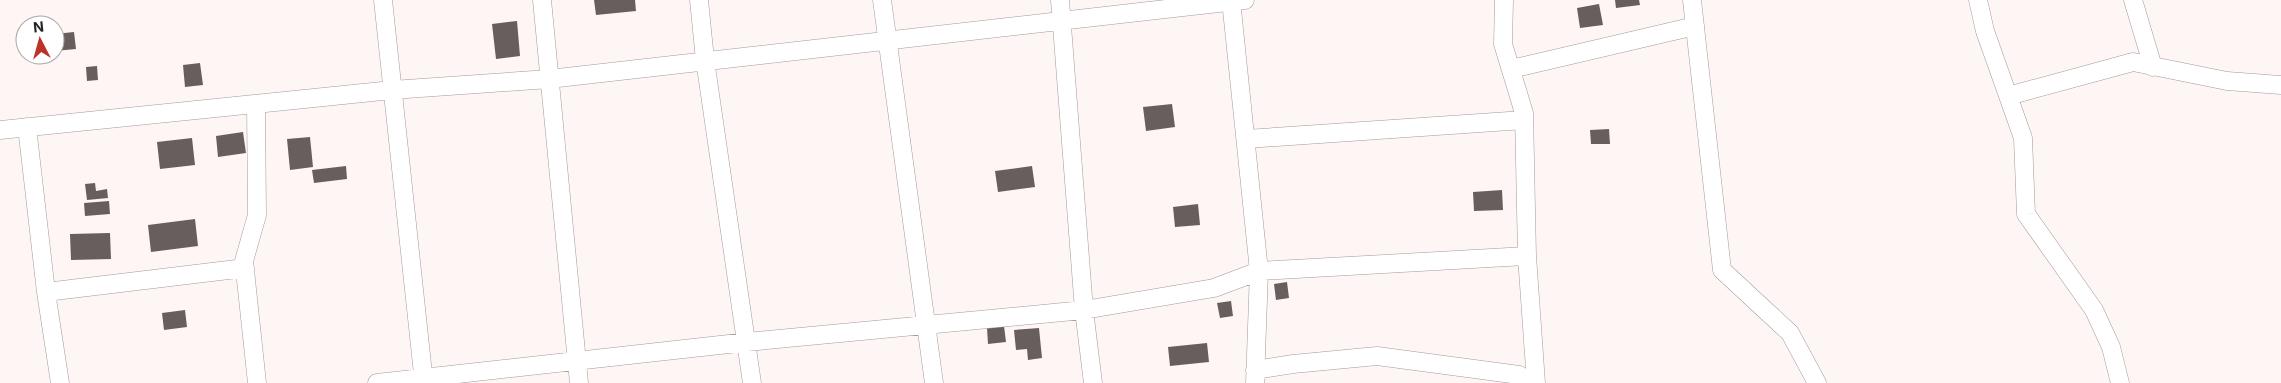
<svg xmlns="http://www.w3.org/2000/svg" width="2281" height="383" font-family="Inter,sans-serif">
<rect width="100%" height="100%" fill="#fdf6f5"/>
<path fill="#685e5d" d="M 594,0 L 635,0 L 636,11 L 596,15 Z
M 1615,0 L 1639,0 L 1640,5 L 1616,8 Z
M 1599,4 L 1603,25 L 1580,28 L 1577,8 Z
M 517,21 L 520,56 L 496,59 L 492,24 Z
M 74,32 L 76,49 L 55,51 L 55,34 Z
M 200,63 L 203,85 L 185,87 L 183,65 Z
M 97,66 L 98,80 L 87,81 L 86,67 Z
M 1172,104 L 1175,127 L 1146,131 L 1143,107 Z
M 1609,129 L 1610,144 L 1591,144 L 1590,130 Z
M 243,132 L 246,153 L 218,157 L 216,136 Z
M 310,137 L 313,167 L 290,170 L 287,139 Z
M 192,138 L 195,165 L 160,169 L 157,142 Z
M 346,166 L 347,179 L 314,183 L 312,170 Z
M 1032,166 L 1035,187 L 998,192 L 995,171 Z
M 95,183 L 96,191 L 107,189 L 108,198 L 87,200 L 85,184 Z
M 1502,190 L 1503,210 L 1474,211 L 1473,192 Z
M 109,201 L 110,214 L 85,216 L 84,203 Z
M 1198,204 L 1200,225 L 1175,227 L 1173,207 Z
M 195,219 L 198,246 L 151,252 L 148,225 Z
M 110,233 L 111,259 L 71,260 L 70,234 Z
M 1287,282 L 1289,298 L 1276,300 L 1274,284 Z
M 1231,301 L 1233,316 L 1220,318 L 1217,303 Z
M 185,310 L 187,327 L 164,330 L 162,313 Z
M 1004,326 L 1006,342 L 988,344 L 987,328 Z
M 1039,328 L 1042,358 L 1028,360 L 1027,349 L 1016,350 L 1014,330 Z
M 1207,343 L 1209,362 L 1170,366 L 1168,347 Z"/>
<g fill="none" stroke-linecap="round" stroke-linejoin="round">
<defs>
<path id="minor" d="M 383,0 L 424,383
M 542,0 L 579,383
M 699,0 L 705,60 L 752,383
M 882,0 L 934,383
M 1060,0 L 1084,310 L 1093,383
M 1231,0 L 1259,271 L 1255,383
M 1504,0 L 1503,44 L 1524,113 L 1527,256 L 1536,383
M 1692,0 L 1722,270 L 1790,333 L 1817,383
M 1978,0 L 1985,31 L 2023,138 L 2026,214 L 2094,310 L 2111,347 L 2120,383
M 2133,0 L 2153,67
M 1511,69 L 1695,26
M 2008,96 L 2133,62 L 2227,81 L 2281,85
M 256,104 L 257,215 L 244,261 L 257,383
M 27,127 L 46,292 L 60,383
M 0,130 L 392,90 L 549,79 L 1245,0
M 1246,139 L 1524,120
M 46,292 L 245,268
M 1255,370 L 1293,364 L 1377,356 L 1519,375 L 1532,383
M 377,383 L 747,342 L 1084,310 L 1214,288 L 1259,271 L 1527,256"/>
</defs>
<use href="#minor" stroke="#a49a98" stroke-width="19"/>
<use href="#minor" stroke="#fff" stroke-width="18"/>
</g>
<g transform="translate(40 40) rotate(354)"><circle r="24" fill="#ffffff" stroke="#a9a7a7"/>
<path d="M0-4L9 19L0 12L-9 19Z" fill="#bf3227"/>
<text y="-8" font-size="14" font-weight="bold" text-anchor="middle" fill="#272322">N</text>
</g>
</svg>
